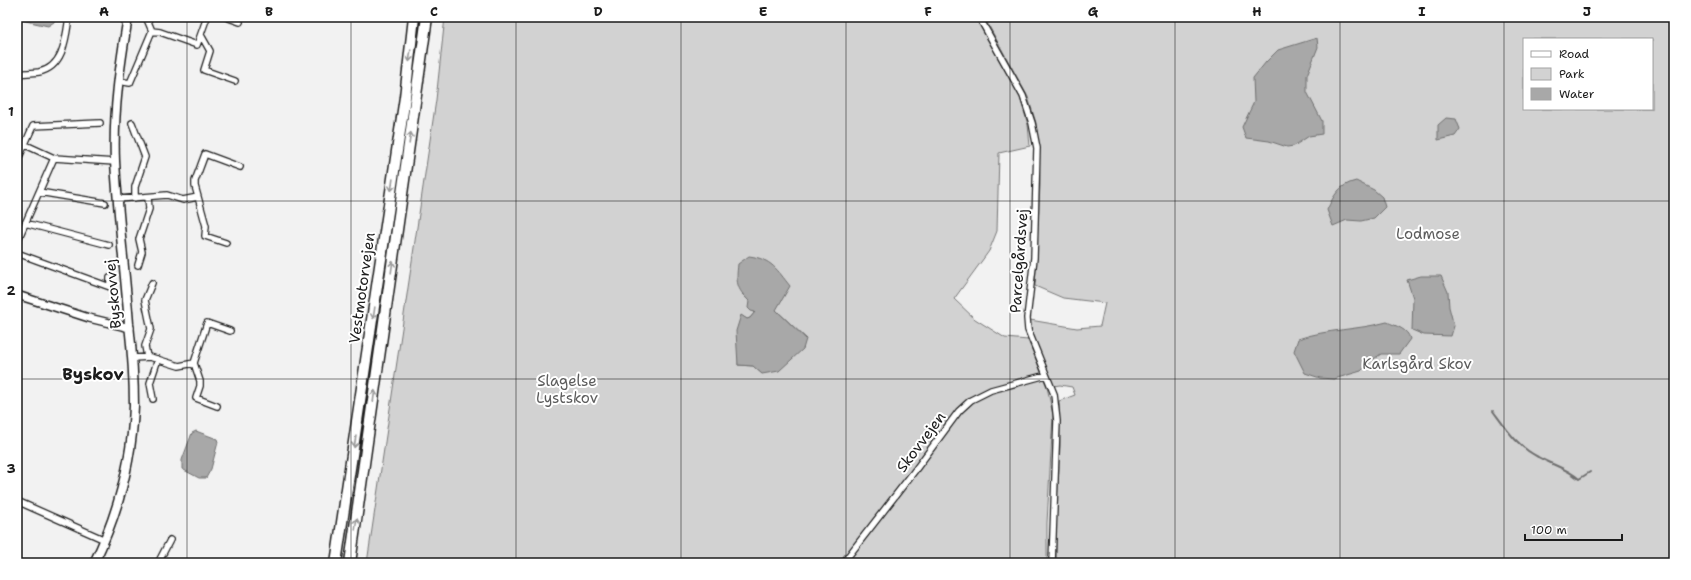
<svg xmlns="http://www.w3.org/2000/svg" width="1691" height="580" font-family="'Shantell Sans',sans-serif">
<rect width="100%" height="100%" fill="#f2f2f2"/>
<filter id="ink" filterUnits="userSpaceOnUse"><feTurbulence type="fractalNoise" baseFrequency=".025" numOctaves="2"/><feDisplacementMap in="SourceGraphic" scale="8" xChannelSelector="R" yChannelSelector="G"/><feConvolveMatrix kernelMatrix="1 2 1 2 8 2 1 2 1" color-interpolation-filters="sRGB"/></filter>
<g filter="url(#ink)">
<path fill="#d2d2d2" stroke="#777" fill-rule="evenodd" d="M 445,17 L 975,17 L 1020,97 L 1028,125 L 1030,146 L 999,153 L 997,231 L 989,251 L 954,299 L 975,319 L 1005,338 L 1028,340 L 1047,387 L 1053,415 L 1047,523 L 1047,563 L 367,563 L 436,100 ZM 742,294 L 776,310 L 806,338 L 762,374 L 753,366 L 738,365 L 742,316 L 747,319 L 750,318 L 755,312 L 749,301 Z
M 984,17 L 1674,17 L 1674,563 L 1056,563 L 1056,525 L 1060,446 L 1059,401 L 1075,395 L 1072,387 L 1060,385 L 1053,386 L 1034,339 L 1030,320 L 1077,328 L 1100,326 L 1105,303 L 1063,298 L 1035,286 L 1040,185 L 1039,148 L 1036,123 L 1028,97 ZM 1524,39 L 1652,39 L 1652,109 L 1524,109 Z"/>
<path fill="#a8a8a8" stroke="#707070" d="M 19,17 L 55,17 L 54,22 L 48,26 L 21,20 Z
M 1317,38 L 1318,47 L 1307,75 L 1307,92 L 1322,121 L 1322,134 L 1309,136 L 1294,146 L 1287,147 L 1269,141 L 1246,138 L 1242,127 L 1254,102 L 1253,78 L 1266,62 L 1278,50 Z
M 1446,118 L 1456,119 L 1460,129 L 1455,136 L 1438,140 L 1438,125 Z
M 1356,181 L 1374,190 L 1382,197 L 1385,207 L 1374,218 L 1361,221 L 1347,220 L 1333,226 L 1327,210 C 1334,195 1339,185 1356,181 Z
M 749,256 C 772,259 777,270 790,286 L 776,310 L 806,339 L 803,349 L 779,371 L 762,374 L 753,366 L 738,365 L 736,331 L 741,315 L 747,319 L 750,318 L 755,312 L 751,311 L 748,308 L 749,301 C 736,288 736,282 738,264 Z
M 1421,276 L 1441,276 L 1448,292 L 1449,307 L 1454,326 L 1451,336 L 1424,335 L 1412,330 L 1413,298 L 1407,280 Z
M 1387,322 C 1396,326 1408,329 1410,339 L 1399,354 L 1381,354 L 1371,361 L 1361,371 L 1334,379 L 1320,378 L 1305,373 L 1294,351 L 1298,339 C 1327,329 1358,330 1387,322 Z
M 196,431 L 217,439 L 218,442 L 211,469 L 206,478 L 199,478 L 182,469 L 182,460 L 192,433 Z"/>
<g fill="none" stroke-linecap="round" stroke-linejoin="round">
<path stroke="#707070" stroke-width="2" d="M 1493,411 C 1507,430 1517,446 1538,457 C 1552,465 1567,468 1579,479 L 1590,472"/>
<defs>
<path id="minor" d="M 226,17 L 240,22
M 979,17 L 1023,96 L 1032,123 L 1037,148 L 1034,258 L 1027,318 L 1028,330 L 1054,394 L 1057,421 L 1052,563
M 152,31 L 160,32 L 197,45 L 207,17
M 201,35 L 210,51 L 204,70 L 235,81
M 17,74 C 24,73 32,73 39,72 C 64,67 66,37 69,17
M 118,81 L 130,83 L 152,31 L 146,17
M 132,123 L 145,157 L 135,187 L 135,198
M 17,141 L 54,158 L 115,162
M 17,162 L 33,126 L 100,123
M 39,192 L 105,203
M 118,199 L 167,195 L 183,200 L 198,197
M 25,223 L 109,245
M 17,242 L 54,158
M 226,243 L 205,236 L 206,226 L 195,186 L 195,181 L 205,154 L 240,167
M 17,253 L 110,287 L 110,278
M 138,265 L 142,252 L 139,239 L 149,209 L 148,197
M 147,357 L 145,346 L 151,329 L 145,300 L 152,283
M 133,358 L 150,357 L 179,366 L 194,363
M 153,399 L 150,383 L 158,359
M 217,406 L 196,398 L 200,386 L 200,381 L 194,363 L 207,323 L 230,331
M 17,501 L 105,540
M 158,563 L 170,540
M 843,563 L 916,469 L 959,411 L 971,400 L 991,390 L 1046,375"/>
<path id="tertiary" d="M 17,295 L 89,318 L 130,328"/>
<path id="secondary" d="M 94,563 C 118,514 132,460 134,406 C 134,378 132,351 129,324 C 125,270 118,216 115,161 C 113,112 120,65 128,17"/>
<path id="motorway" d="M 336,563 L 405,97 L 414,17
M 350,563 L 427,17"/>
</defs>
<use href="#minor" stroke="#1c1c1c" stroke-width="8"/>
<use href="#tertiary" stroke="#1c1c1c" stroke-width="10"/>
<use href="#secondary" stroke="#1c1c1c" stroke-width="11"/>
<use href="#motorway" stroke="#1c1c1c" stroke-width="13"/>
<use href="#minor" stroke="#fff" stroke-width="5.5"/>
<use href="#tertiary" stroke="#fff" stroke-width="7"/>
<use href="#secondary" stroke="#fff" stroke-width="8"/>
<use href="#motorway" stroke="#fff" stroke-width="10"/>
</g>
<defs><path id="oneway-shaft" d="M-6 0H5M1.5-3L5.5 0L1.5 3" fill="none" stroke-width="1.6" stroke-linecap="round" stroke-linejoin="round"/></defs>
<g stroke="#999">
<use href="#oneway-shaft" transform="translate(410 56) rotate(97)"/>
<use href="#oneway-shaft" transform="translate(410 138) rotate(-82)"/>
<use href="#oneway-shaft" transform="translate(392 185) rotate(98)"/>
<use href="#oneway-shaft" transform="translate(392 267) rotate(-82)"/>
<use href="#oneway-shaft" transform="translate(374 313) rotate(98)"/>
<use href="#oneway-shaft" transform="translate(374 396) rotate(-82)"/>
<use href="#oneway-shaft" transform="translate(355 442) rotate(99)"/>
<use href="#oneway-shaft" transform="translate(356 524) rotate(-82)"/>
</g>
</g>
<path fill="none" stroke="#1c1c1c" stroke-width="1" stroke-opacity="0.55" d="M 187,17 L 187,563M 351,17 L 351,563M 516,17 L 516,563M 681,17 L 681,563M 846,17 L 846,563M 1010,17 L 1010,563M 1175,17 L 1175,563M 1340,17 L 1340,563M 1504,17 L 1504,563M 17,201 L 1674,201M 17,379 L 1674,379"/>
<g text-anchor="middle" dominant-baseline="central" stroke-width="4" stroke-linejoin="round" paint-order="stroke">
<g font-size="15" fill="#5c5c5c" stroke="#fff">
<text x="1428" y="234">Lodmose</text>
<text x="1417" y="364">Karlsgård Skov</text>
<text x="567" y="381">Slagelse<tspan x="567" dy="17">Lystskov</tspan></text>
</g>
<g font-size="15" fill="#1c1c1c" stroke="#fff">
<text transform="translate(1019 261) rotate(-86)">Parcelgårdsvej</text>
<text transform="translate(362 288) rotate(-82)">Vestmotorvejen</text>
<text transform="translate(113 294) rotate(-95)">Byskovvej</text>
<text transform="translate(921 442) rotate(-53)">Skovvejen</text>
</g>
<g font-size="17" font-weight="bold" fill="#1c1c1c" stroke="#fff">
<text x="93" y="374">Byskov</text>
</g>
</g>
<rect width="1691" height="580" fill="none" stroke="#fff" stroke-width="44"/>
<rect x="1523" y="38" width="130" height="72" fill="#ffffff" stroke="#a4a4a4"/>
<rect x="1531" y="51" width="20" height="6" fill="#ffffff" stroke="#a4a4a4"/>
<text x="1559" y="58" font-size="12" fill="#1c1c1c">Road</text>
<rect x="1531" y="68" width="20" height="12" fill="#d2d2d2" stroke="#a4a4a4"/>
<text x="1559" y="78" font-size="12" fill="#1c1c1c">Park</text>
<rect x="1531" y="88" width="20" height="12" fill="#a8a8a8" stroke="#a4a4a4"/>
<text x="1559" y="98" font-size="12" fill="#1c1c1c">Water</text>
<path d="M1525 534v6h97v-6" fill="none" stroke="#1c1c1c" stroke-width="2"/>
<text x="1531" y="534" font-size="12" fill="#1c1c1c" stroke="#ffffff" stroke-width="3" paint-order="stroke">100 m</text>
<rect x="22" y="22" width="1647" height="536" fill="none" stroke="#1c1c1c" stroke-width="1.5"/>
<g font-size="13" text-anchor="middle" font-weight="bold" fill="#1c1c1c">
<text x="104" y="16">A</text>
<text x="269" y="16">B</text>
<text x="434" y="16">C</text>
<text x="598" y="16">D</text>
<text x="763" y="16">E</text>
<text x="928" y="16">F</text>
<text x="1093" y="16">G</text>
<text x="1257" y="16">H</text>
<text x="1422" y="16">I</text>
<text x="1587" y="16">J</text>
<text x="11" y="116">1</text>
<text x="11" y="295">2</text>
<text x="11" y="473">3</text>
</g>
</svg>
